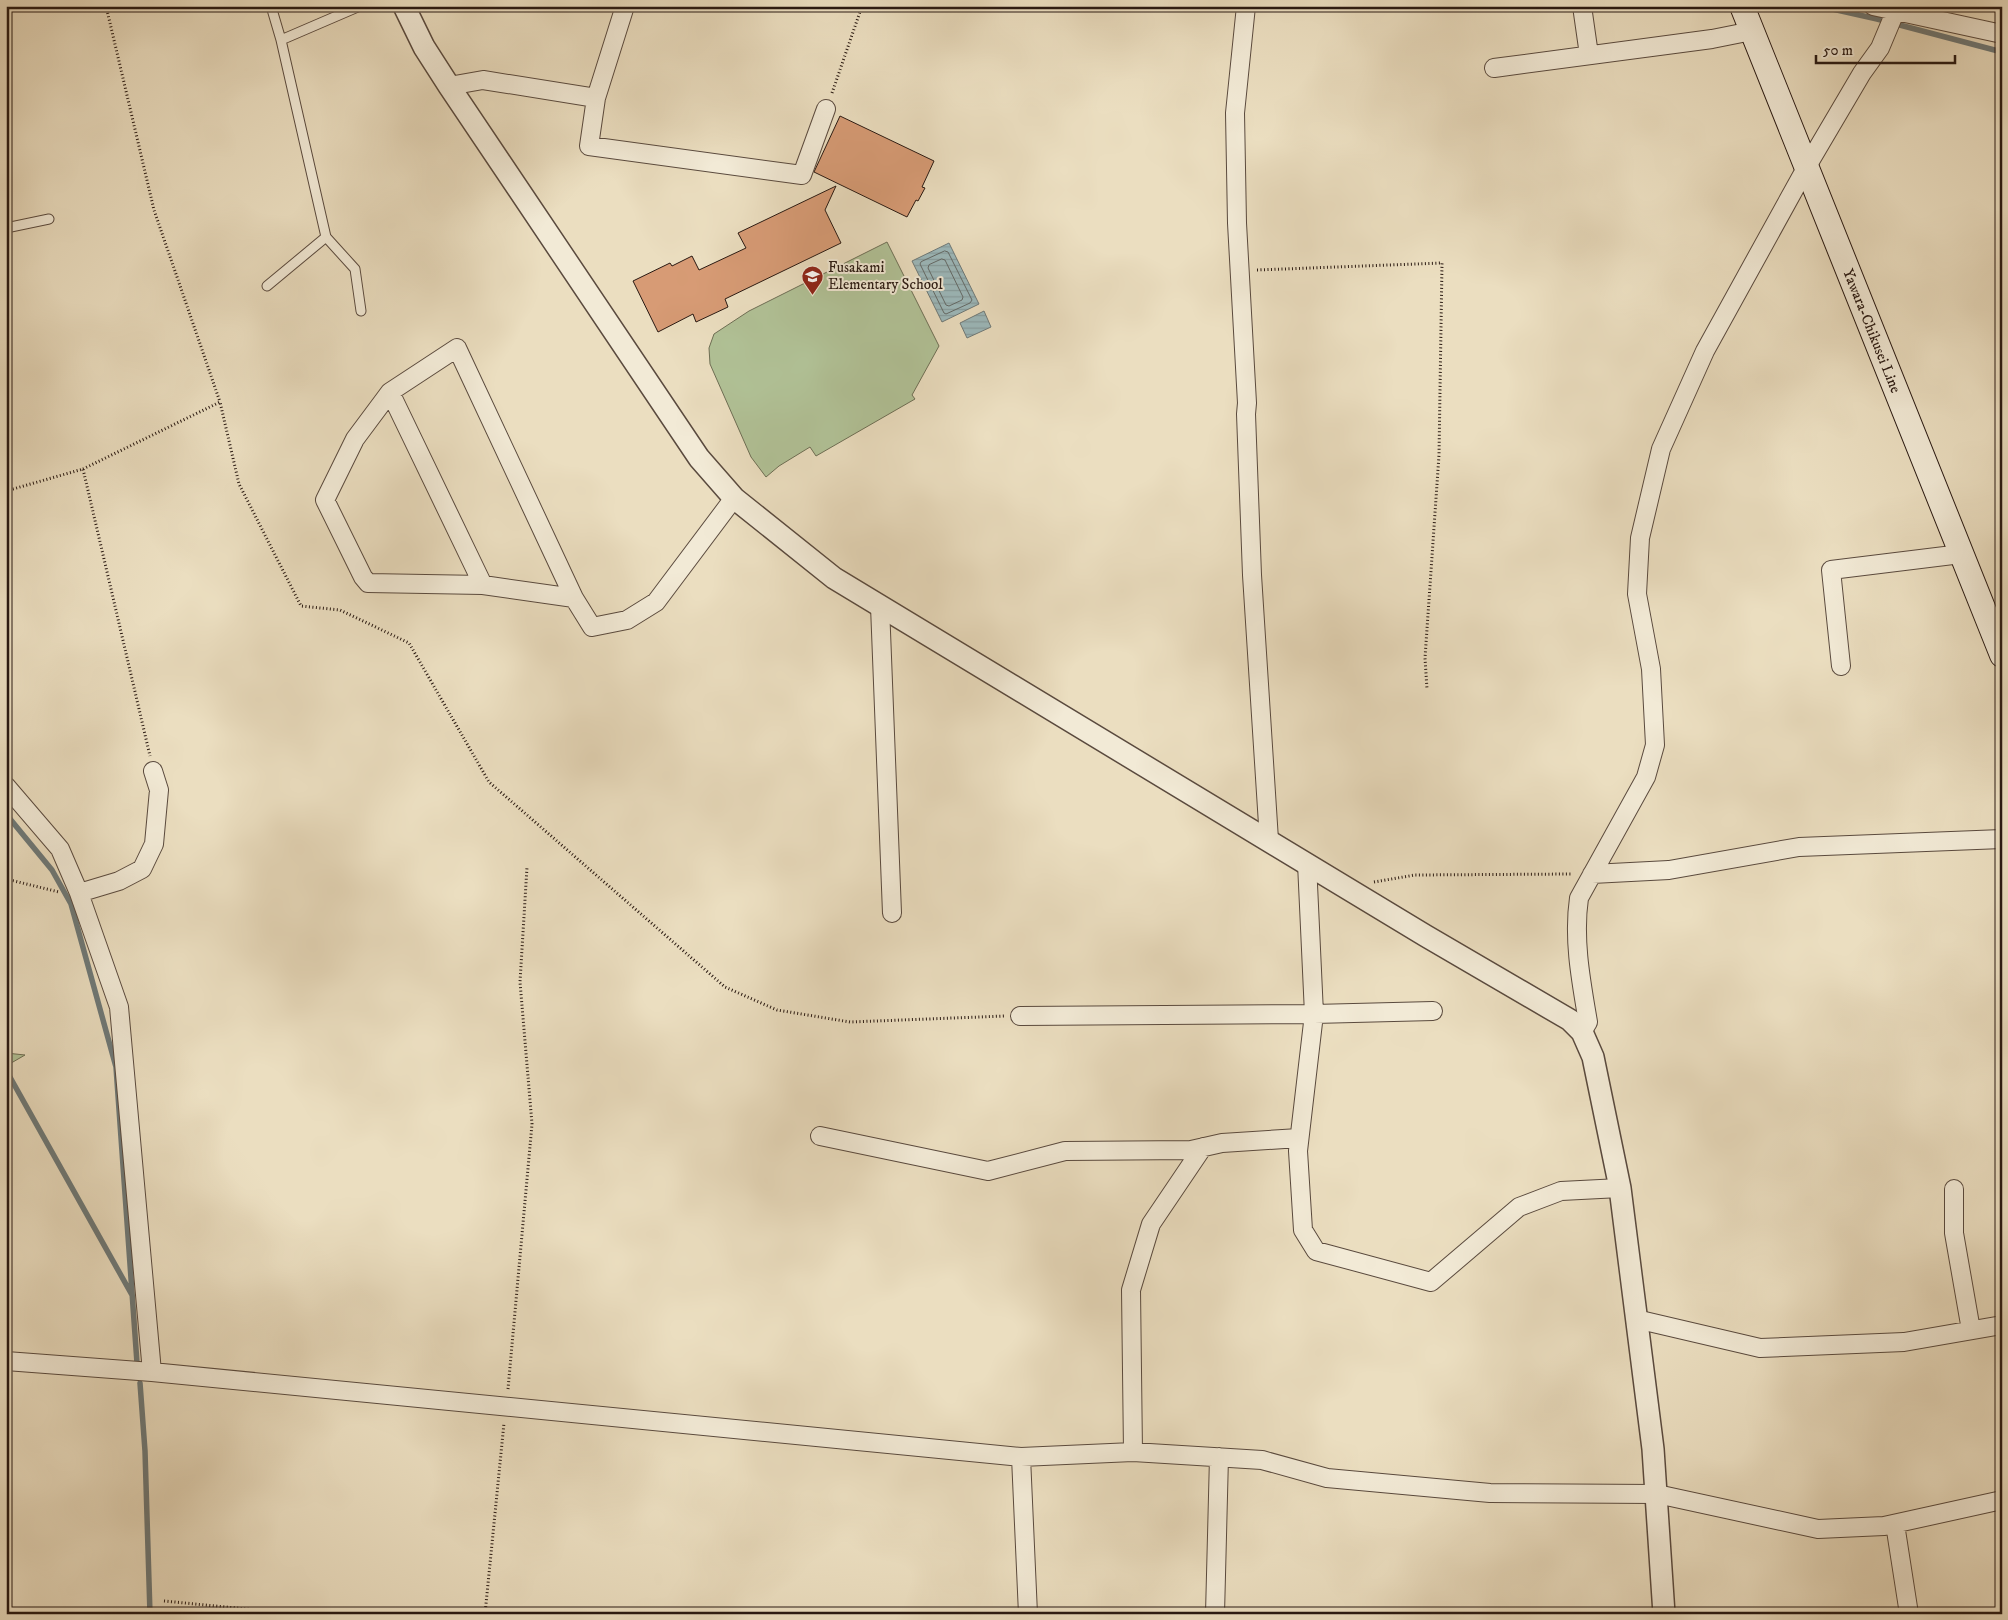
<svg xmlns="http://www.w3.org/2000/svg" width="2008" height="1620" font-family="'IM FELL DW Pica',serif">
<defs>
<pattern id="grass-tufts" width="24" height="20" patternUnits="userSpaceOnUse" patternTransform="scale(1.25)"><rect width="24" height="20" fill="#b1c297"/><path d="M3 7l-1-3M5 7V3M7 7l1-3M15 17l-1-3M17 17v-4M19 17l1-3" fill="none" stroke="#98a681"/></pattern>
<pattern id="water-rules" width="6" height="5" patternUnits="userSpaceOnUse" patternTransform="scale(1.25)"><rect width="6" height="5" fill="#9cb9bc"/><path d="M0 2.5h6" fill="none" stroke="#869ea1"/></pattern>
</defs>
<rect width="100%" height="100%" fill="#ebdec0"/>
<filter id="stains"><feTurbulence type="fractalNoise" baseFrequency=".004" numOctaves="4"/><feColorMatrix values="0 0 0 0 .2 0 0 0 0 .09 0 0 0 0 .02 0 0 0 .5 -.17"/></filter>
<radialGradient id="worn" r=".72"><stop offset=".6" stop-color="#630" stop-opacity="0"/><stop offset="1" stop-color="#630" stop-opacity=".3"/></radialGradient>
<path fill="url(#grass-tufts)" stroke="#6d6e54" d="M 6,1053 L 25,1055 L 6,1066 Z"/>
<path fill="#b1c297" stroke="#6d6e54" d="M 887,242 L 939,346 L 912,395 L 915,399 L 816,456 L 810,447 L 779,466 L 766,477 L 751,457 L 710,364 L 709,348 L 714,334 L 749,311 Z"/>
<path fill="url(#water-rules)" stroke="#6e7978" d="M 949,243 L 979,304 L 942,322 L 912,261 Z
M 984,311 L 991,327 L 967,338 L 960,323 Z"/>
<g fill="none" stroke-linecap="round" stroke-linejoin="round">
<path stroke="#626967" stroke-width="1" d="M 945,251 L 948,252 L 972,300 L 970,303 L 946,314 L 944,313 L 920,264 L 921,262 Z
M 942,259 L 945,260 L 963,297 L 962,300 L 949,306 L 946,305 L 928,268 L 929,265 Z"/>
<path stroke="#6e7978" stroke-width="5.5" d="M 1819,6 L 1877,19 L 2002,52
M 6,814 L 52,870 L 71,904 L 116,1067 L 137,1363
M 6,1070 L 132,1295
M 140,1383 L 145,1451 L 150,1614"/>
</g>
<path fill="#d79b75" stroke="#291912" d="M 840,116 L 934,161 L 922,187 L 925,188 L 918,201 L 916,200 L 907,217 L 814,172 Z
M 836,186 L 825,210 L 841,243 L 725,299 L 728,307 L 696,322 L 693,314 L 658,332 L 633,281 L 670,263 L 672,266 L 692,256 L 699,270 L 746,248 L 738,233 Z"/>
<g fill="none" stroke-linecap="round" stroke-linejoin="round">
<defs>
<path id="service" d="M 271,6 L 281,40 L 360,6
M 6,228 L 49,219
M 326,237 L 355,269 L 361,311
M 267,286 L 326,237 L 281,40"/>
<path id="minor" d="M 1246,6 L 1235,113 L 1237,223 L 1247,403 L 1246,414 L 1252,575 L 1269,840
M 1582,6 L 1589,55
M 1873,6 L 2002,34
M 1494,68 L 1712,39 L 1752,31
M 449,86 L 483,80 L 596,98 L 625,6
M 596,98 L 589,146 L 802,175 L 826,109
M 457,348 L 574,598 L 483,585 L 368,583 L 363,577 L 325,500 L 355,439 L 390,392 Z
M 390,392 L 483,585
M 574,598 L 592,627 L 627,620 L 656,602 L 734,498
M 880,606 L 892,913
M 1841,666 L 1831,570 L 1961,554
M 6,786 L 60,849 L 79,893 L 119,1007 L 152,1372
M 1592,874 L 1669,870 L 1799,847 L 2002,839
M 79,893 L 119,881 L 142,869 L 154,844 L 159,790 L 153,771
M 1433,1011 L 1314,1014 L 1298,1151 L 1303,1230 L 1316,1251 L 1431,1282 L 1519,1207 L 1561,1191 L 1620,1188
M 1020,1016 L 1314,1014 L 1307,863
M 1582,1032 L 1588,1022 C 1581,981 1573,939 1579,898 L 1646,777 L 1655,745 L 1651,669 L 1637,594 L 1640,538 L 1661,449 L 1705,351 L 1806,168 L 1862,73 L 1880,48 L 1893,17 L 1893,11 L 1889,6
M 820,1136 L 988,1171 L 1065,1151 L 1191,1150 L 1222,1143 L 1299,1138
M 1954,1189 L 1954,1233 L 1971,1330
M 1636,1319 L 1760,1348 L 1904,1342 L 2002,1325
M 6,1361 L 152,1372 L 1021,1457 L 1133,1452 L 1262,1460 L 1327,1478 L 1490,1493 L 1657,1494 L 1818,1529 L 1884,1526 L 2002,1500
M 1133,1452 L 1131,1290 L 1151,1224 L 1203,1147
M 1021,1457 L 1028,1614
M 1895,1524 L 1909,1614
M 1215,1614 L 1219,1457"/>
<path id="tertiary" d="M 404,6 L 424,47 L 449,86 L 699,458 L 734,498 L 834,578 L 1426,936 L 1570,1020 L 1582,1032 L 1593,1057 L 1620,1188 L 1653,1449 L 1664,1614"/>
<g id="secondary">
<path id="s1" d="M 1742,6 L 2002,655"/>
</g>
</defs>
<use href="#service" stroke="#5a4a3e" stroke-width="11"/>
<use href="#minor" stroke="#5a4a3e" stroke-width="20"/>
<use href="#tertiary" stroke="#5a4a3e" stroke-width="24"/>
<use href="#secondary" stroke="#291912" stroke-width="26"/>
<path stroke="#291912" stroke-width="3" stroke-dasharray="1 2.5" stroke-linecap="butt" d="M 106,6 L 154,210 L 220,402
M 832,93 L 862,6
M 1257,270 L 1442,263 L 1439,455 L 1425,658 L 1427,689
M 83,469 L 220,402 L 239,484 L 301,606 L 340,610 L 409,643 L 489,782 L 725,987 L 777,1010 L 850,1022 L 1005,1016
M 6,491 L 83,469 L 150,756
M 6,879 L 59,892
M 1374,882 L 1415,875 L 1572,874
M 508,1389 L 532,1124 L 520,982 L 527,867
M 164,1601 L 298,1614
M 485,1614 L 504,1423"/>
<use href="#service" stroke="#f2ead6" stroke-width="9"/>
<use href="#minor" stroke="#f2ead6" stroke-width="18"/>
<use href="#tertiary" stroke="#f2ead6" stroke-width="21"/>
<use href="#secondary" stroke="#f2ead6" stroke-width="24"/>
</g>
<defs>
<symbol id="school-pin" viewBox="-11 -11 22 30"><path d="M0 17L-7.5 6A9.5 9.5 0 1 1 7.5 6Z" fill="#8f2418" stroke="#f2ead6"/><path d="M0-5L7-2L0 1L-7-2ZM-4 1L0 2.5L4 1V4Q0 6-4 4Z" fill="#fff"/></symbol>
</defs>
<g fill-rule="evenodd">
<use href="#school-pin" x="800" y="264" width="25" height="34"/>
</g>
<g text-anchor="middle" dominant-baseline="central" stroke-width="4" stroke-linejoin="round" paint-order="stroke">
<g font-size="15" fill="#291912" stroke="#f2ead6" text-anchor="start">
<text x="828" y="267">Fusakami<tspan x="828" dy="17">Elementary School</tspan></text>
</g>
<g font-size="15" fill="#291912" stroke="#f2ead6">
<text stroke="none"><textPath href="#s1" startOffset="350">Yawara-Chikusei Line</textPath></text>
</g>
</g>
<rect width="2008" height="1620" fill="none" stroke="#ebdec0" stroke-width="25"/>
<rect x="8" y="8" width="1993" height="1605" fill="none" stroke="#291912" stroke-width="2.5"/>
<rect x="12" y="12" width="1983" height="1595" fill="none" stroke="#291912"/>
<path d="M1816 55v8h139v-8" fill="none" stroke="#291912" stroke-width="2.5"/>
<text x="1823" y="55" font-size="15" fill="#291912" stroke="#f2ead6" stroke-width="4" paint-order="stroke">50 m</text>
<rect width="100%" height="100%" filter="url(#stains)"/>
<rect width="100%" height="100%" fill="url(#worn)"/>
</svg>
